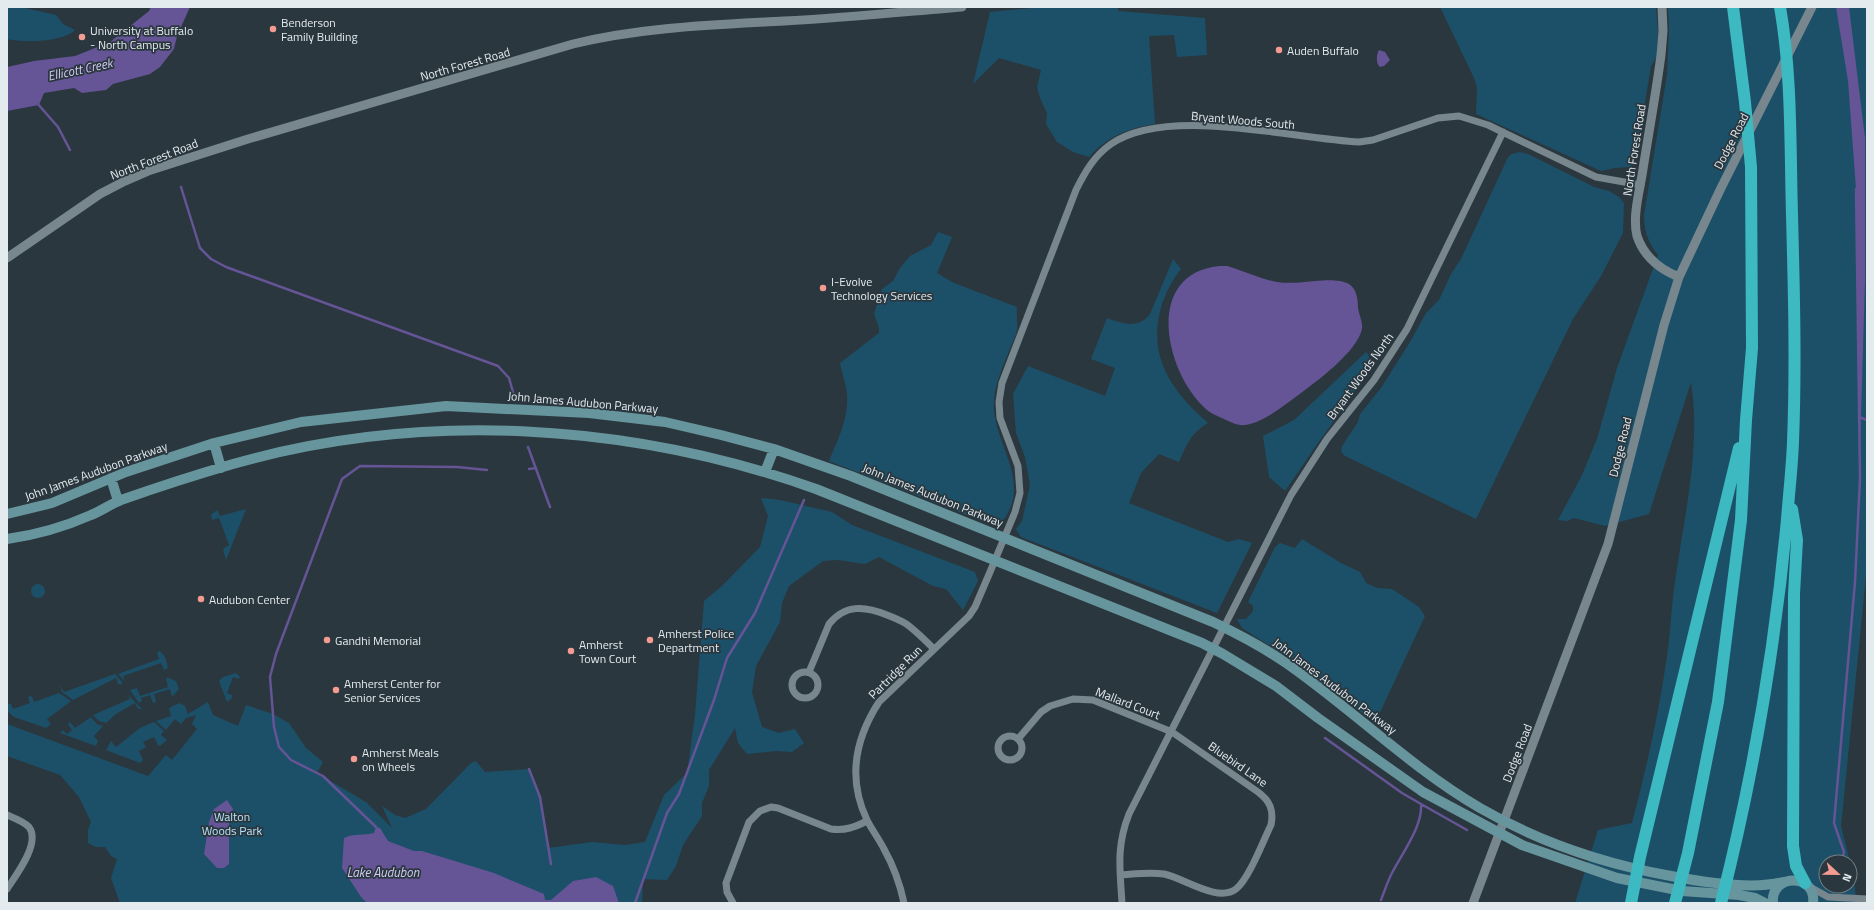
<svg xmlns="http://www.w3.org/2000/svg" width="1874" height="910" font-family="'Titillium Web',sans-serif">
<rect width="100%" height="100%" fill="#2b373e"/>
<path fill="#1c5068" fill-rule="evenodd" d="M 7,7 L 20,7 L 56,15 L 63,24 L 75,30 C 64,42 23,43 7,39 Z
M 1043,7 L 1118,7 L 1118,11 L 1205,18 L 1207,55 L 1177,57 L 1174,35 L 1149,36 L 1155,124 C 1128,128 1107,137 1089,157 L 1073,152 L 1057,142 L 1046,124 L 1047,113 L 1040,98 L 1037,87 L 1041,70 L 999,58 L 973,84 L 990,12 Z
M 1440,7 L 1656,7 L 1658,30 L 1657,56 L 1651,66 L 1635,163 L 1630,167 L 1615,168 L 1601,171 L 1476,114 L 1477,87 L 1474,78 Z
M 1668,7 L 1867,7 L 1867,566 L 1841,826 L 1852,870 L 1857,903 L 1575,903 L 1598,830 L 1632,823 C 1646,770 1658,717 1666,663 C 1671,634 1671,604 1676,575 C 1685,512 1701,446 1691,382 L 1649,514 L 1605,526 L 1574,518 L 1567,521 L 1558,520 L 1582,475 L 1597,439 L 1617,368 L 1658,255 C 1648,243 1644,230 1644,215 L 1667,75 L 1669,32 ZM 1826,862 L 1850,862 L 1850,886 L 1826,886 Z
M 1519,152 L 1528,154 L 1594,187 L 1609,191 L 1619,197 L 1624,203 L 1623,233 L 1601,276 L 1573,319 L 1476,519 L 1345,456 L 1341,452 L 1342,446 L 1358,422 L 1360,414 L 1381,388 L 1410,342 L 1426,313 L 1439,300 L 1451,274 L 1461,259 L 1508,157 L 1512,154 Z
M 938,232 L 952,237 L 937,273 L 954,283 L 1017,307 C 1016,314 1018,322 1017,329 C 1017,334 1013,341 1011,346 C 1003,367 992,388 994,411 C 998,449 1033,487 1000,524 L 990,524 L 829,461 C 838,439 849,418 847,394 C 846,384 842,373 840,363 L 879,333 L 879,328 L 874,314 L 882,289 L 893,281 L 900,268 L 910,256 L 931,245 Z
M 1173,259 L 1181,269 C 1172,280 1167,291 1162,304 C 1146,355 1171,391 1208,423 C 1190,434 1187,444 1179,462 L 1159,454 L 1141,473 L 1129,503 L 1228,542 L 1239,539 L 1252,543 L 1217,613 L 1021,537 L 1016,529 L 1022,521 L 1030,485 L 1025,457 L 1016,433 L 1013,394 L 1028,366 L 1105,396 L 1115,368 L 1091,359 L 1107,318 C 1123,324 1139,329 1150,314 Z
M 1366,352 L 1368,354 L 1372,368 L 1318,443 L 1285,491 L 1269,477 L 1263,436 L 1294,420 Z
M 761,498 L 780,500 L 832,512 L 852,525 L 975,572 L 978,581 L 963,610 L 946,589 L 933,586 L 879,557 L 865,564 L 838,560 L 823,561 L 789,586 L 782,603 L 780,622 L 756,666 L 752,692 L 762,727 L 779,733 L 795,729 L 804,743 L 792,752 L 777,751 L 747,754 L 738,743 L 735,728 L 709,770 L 709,786 L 702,803 L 702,816 L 683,845 L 676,866 L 667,880 L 643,879 L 642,903 L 120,903 L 111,878 L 117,859 L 111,856 L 105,847 L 96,847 L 88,843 L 88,830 L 91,822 L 79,797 L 60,775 L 7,756 L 7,724 L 148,776 L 166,755 L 172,760 L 197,729 L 192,724 L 196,715 L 186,718 L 181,724 L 175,719 L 166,730 L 156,721 L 171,716 L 169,708 L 179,703 L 185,706 L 188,714 L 208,702 L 213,715 L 238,726 L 246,705 L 273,714 L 289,723 L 306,748 L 323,762 L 317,773 L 366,802 L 392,828 L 382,806 L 395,815 L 405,818 L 426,809 L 471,763 L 476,761 L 485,772 L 529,769 L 540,797 L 548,848 L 592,842 L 625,845 L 645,842 L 664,795 L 687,773 L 695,715 L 704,601 L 722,586 L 760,547 L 768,516 Z
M 246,509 L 226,560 L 223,549 L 229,545 L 219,518 L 212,520 L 211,515 L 217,510 L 220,516 Z
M 1302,539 L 1341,563 L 1360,572 L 1366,583 L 1377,588 L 1392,589 L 1419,607 L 1425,616 L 1375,723 L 1292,660 L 1242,628 L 1237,619 L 1246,619 L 1253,611 L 1253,606 L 1248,602 L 1275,547 L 1280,543 L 1295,548 Z
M31 591a7 7 0 1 1 14 0a7 7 0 1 1-14 0Z
M 159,651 C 166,655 166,661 168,668 L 164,670 L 161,663 L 123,676 L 125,681 L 118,674 L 159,659 L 157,652 Z
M 236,673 L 240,677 L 239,679 L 233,677 L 227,693 L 232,695 L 232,698 L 227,702 L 219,681 L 223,677 Z
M 115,674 L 122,682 L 122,684 L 118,684 L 116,678 L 73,700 L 62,692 L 60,685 L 64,692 Z
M 166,678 L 169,678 L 176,681 L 179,689 L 172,697 L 170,689 L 154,694 L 156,702 L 153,703 L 150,695 L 141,698 L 142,701 L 139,703 L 130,690 L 137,688 L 140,696 L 168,687 Z
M 59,693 L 71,701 L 47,719 L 51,724 L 46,728 L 14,717 L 7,711 L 7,704 L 11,704 L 13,709 L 30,703 L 28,697 L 32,696 L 34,702 Z
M 128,695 L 142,709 L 138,709 L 135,703 L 116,714 L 106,723 L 99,721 L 93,715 L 130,699 Z
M 91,717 L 97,724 L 103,726 L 94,736 L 98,741 L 96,746 L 60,733 L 63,730 L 67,734 L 72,730 L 68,724 L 70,722 L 75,728 Z
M 154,722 L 164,731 L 161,735 L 167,740 L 160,746 L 158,745 L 154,737 L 143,742 L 146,747 L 139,751 L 143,760 L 140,763 L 106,750 L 111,741 L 116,747 L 140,728 Z"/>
<path fill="#655496" d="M 151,7 L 190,7 L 177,36 L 174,49 L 160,67 L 150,74 L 113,84 L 106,90 L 82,93 L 74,88 L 44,93 L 39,105 L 7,111 L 7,67 L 34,61 L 75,56 L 110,42 L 149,11 Z
M 1836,7 L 1849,7 L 1865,138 L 1865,281 L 1860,449 L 1856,189 L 1848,81 Z
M 1379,50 L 1385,52 L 1390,60 L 1384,66 L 1380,67 C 1376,64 1376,55 1379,50 Z
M 1219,266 L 1227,266 C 1244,271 1260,279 1277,282 C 1289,284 1303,282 1316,281 C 1325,280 1340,279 1349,284 C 1357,289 1358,300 1358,308 C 1359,315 1363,322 1362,329 C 1357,352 1316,382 1297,396 C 1283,406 1263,423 1245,425 C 1238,426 1230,422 1224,419 C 1218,416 1211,414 1206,409 C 1165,373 1143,274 1219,266 Z
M 227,800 L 233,809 L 229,819 L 229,864 L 224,868 L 217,868 L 204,854 L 209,822 L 214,809 Z
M 376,827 L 380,828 L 388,841 L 414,851 L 422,851 L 494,873 L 544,894 L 545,900 L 551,900 L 573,881 L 596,877 L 613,886 L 619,903 L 367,903 L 361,897 L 342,868 L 344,838 C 354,833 364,836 374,833 Z"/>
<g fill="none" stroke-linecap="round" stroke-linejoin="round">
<path stroke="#655496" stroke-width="2.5" d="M 37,103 L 58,127 L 70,150
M 181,187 L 200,248 L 211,259 L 226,267 L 498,366 L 509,378 L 513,392
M 1859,417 L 1867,420
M 528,447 L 550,507
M 529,469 L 536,468
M 1325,738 L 1402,793 L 1421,804 C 1423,825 1403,852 1393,871 C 1388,880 1385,890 1381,900
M 529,769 L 540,797 L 551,864
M 1421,804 L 1467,830
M 376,827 L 323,776 L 291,760 L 279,747 L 274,727 L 270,677 L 276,654 L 342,479 L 360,466 L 457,467 L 487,470
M 1842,862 L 1844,852 L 1834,823 L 1855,582 L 1860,478 L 1856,189
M 1838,890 L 1839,886
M 635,903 L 667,813 L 679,794 L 714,700 L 727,658 L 755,613 L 804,500"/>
<path stroke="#78868e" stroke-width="7" d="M792 685a13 13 0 1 1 26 0a13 13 0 1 1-26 0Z
M 809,672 L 829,624 C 845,604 865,606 887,615 C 894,618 903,621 909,626 C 918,633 926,641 934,649
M998 748a12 12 0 1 1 24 0a12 12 0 1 1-24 0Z
M 1018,739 L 1041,712 L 1050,706 L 1073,699 L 1093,700 L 1172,732 L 1258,792 C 1270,801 1274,810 1271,825 C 1263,841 1249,879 1236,889 C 1218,903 1184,878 1164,874 C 1150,872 1135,874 1121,875
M 7,815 C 14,818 23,821 29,827 C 41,843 16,875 7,889
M 1810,887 L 1828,897 L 1867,899
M 733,903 L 727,892 L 726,883 L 749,822 L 760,811 L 771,807 L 778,808 L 831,829 C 845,831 855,827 867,821
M 904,903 C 900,884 893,865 884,849 C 879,839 872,830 867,820 C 847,778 855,739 879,702 L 969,616 L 975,607 L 990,572 L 1015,512 L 1020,493 L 1018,466 L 1000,418 L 999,402 L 1002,383 L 1076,190 C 1085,172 1094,156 1111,144 C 1167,105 1293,139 1359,142 L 1373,140 L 1438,118 L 1459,116 L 1488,125 L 1596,177 L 1641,185
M 1122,903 C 1120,869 1116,847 1129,814 L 1291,495 L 1327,439 L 1374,380 L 1407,329 L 1503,132"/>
<path stroke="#78868e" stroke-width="9" d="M 1662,7 L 1663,31 L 1661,55 C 1656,93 1649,131 1643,169 C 1640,190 1632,216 1637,236 C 1644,257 1659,269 1679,277
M 7,258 L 100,194 L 125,181 L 148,171 L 248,139 L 573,44 C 643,27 713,25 784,21 C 843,18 902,12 962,7
M 1473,903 L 1608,544 L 1664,325 L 1679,277 L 1721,188 L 1812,7"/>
<path stroke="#66959d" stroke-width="10" d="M 214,443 L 221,468
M 765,472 L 774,449
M 111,478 L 118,501
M 7,514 L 52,503 L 126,472 L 214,443 L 301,422 L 446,406 L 589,413 L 665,422 L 721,435 L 774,449 L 851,476 L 1213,622 C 1238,634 1263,647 1286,663 C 1352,709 1410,767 1480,808 C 1539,842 1605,864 1671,876 C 1702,882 1753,890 1783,882
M 7,539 C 36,535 64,527 91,515 C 101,511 111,504 121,500 C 158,487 195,475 233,464 C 423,410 631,423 816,489 L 1202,643 L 1223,654 L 1276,686 L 1318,718 L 1423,792 L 1522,845 L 1617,878 L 1682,891 L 1739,895 L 1755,898 L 1765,903
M 1773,903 C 1770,873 1817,873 1813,903"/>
<path stroke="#3db9c1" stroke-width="12" d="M 1792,509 L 1797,540 L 1794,594 L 1793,846 L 1796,866 L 1805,883
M 1631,903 L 1640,857 L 1739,448
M 1675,903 L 1688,853 L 1718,702 L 1741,520 L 1746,420 L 1752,348 L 1751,167 L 1745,102 L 1733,7
M 1721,903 C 1753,777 1775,649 1787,519 C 1789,493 1792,468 1793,442 C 1796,366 1794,291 1792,215 C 1790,146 1792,75 1780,7"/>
</g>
<g fill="#f59c92" stroke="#2b373e" stroke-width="1.5">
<circle cx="273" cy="29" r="4"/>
<circle cx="82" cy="37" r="4"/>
<circle cx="1279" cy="50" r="4"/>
<circle cx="823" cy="288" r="4"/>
<circle cx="201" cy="599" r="4"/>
<circle cx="327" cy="640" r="4"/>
<circle cx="650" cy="640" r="4"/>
<circle cx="571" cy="651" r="4"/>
<circle cx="336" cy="690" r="4"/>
<circle cx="354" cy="759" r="4"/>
</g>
<g text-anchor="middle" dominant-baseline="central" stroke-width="3.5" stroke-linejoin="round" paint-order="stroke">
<g font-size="12" fill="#e3ebef" stroke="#2b373e" text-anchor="start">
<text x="281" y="22">Benderson<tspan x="281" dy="14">Family Building</tspan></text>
<text x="90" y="30">University at Buffalo<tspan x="90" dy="14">- North Campus</tspan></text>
<text x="1287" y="50">Auden Buffalo</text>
<text x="831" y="281">I-Evolve<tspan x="831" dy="14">Technology Services</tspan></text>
<text x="209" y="599">Audubon Center</text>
<text x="658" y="633">Amherst Police<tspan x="658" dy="14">Department</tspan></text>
<text x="335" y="640">Gandhi Memorial</text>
<text x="579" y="644">Amherst<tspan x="579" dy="14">Town Court</tspan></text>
<text x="344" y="683">Amherst Center for<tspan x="344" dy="14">Senior Services</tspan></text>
<text x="362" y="752">Amherst Meals<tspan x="362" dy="14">on Wheels</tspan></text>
</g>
<g font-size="12" fill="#e3ebef" stroke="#2b373e">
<text transform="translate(465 64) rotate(-16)">North Forest Road</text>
<text transform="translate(1243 120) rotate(5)">Bryant Woods South</text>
<text transform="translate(1731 141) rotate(-63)">Dodge Road</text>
<text transform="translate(1634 150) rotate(-81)">North Forest Road</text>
<text transform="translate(154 159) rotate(-21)">North Forest Road</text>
<text transform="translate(1360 376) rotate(-54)">Bryant Woods North</text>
<text transform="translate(583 402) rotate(5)">John James Audubon Parkway</text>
<text transform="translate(1620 447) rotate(-76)">Dodge Road</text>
<text transform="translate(96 471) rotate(-20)">John James Audubon Parkway</text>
<text transform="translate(933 495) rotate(22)">John James Audubon Parkway</text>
<text transform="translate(895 672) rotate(-45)">Partridge Run</text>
<text transform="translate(1335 686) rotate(37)">John James Audubon Parkway</text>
<text transform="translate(1128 703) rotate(21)">Mallard Court</text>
<text transform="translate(1517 753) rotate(-69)">Dodge Road</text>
<text transform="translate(1238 764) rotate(35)">Bluebird Lane</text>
</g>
<g font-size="12" fill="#b9e3fa" stroke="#2b373e">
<text x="232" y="816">Walton<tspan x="232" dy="14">Woods Park</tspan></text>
</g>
<g font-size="13" font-style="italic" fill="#d1caf1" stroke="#2b373e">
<text transform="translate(80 69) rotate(-12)">Ellicott Creek</text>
<text x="383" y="872">Lake Audubon</text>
</g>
</g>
<rect width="1874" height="910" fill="none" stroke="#e3ebef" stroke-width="16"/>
<g transform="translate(1838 874) rotate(112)"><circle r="19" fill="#2b373e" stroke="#757f85"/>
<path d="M0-3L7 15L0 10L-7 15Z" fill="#f59c92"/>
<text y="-6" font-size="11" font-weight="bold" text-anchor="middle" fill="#e3ebef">N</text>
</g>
</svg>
